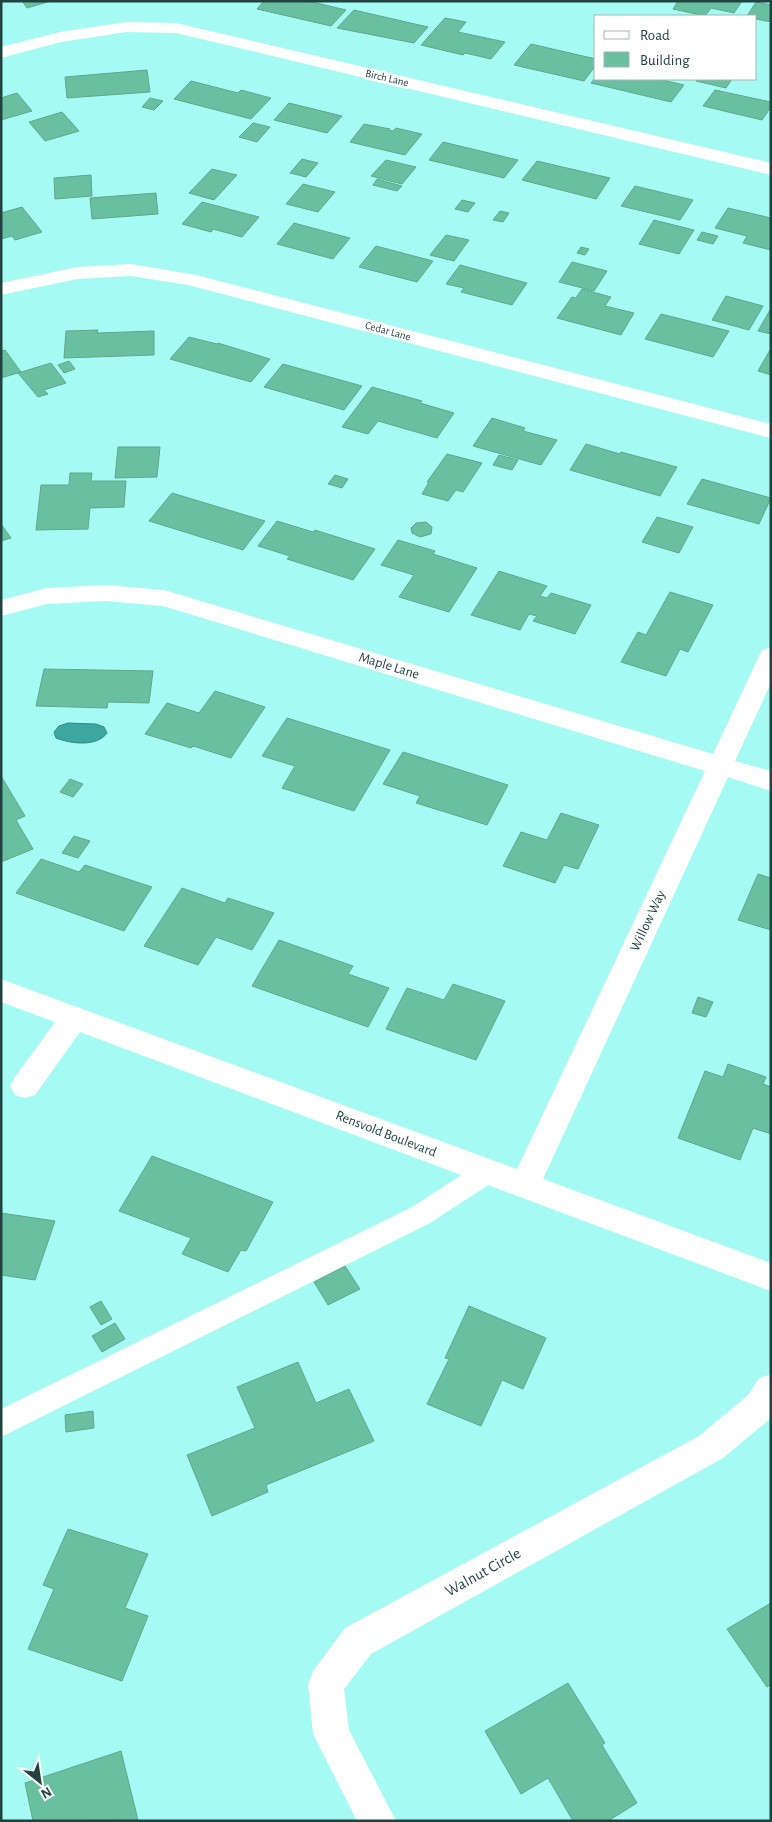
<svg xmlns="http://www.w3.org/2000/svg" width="772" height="1822" font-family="'Alegreya Sans',sans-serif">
<rect width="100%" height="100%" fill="#a5fbf3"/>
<path fill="#3ba79f" stroke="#338982" d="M 68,723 L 96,724 L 104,727 L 107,733 C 97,747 71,744 56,738 L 54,732 L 59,726 Z"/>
<path fill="#69c0a1" stroke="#5fa78c" d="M 22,1 L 51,1 L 27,8 Z
M 264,1 L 308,1 L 346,10 L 331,26 L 257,9 Z
M 678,1 L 742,1 L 734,13 L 711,8 L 705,16 L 673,9 Z
M 756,2 L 771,5 L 771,22 L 756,19 L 756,16 L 747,16 Z
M 354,10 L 428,27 L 414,43 L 337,28 Z
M 445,18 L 466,22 L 458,32 L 505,42 L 491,59 L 465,53 L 463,55 L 421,45 Z
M 531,44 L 596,59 L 596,65 L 584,81 L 514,65 Z
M 147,70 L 150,92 L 67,98 L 65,77 Z
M 596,77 L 596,79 L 658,79 L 684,85 L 671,102 L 591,83 Z
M 697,79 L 732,79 L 726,88 L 696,81 Z
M 191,81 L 238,93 L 241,90 L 271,98 L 251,119 L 174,99 Z
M 715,90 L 771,102 L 771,107 L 762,120 L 703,106 Z
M 17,93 L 32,111 L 1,120 L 1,98 Z
M 150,98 L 163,101 L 154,110 L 142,107 Z
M 289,103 L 342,116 L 327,133 L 274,120 Z
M 62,112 L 79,131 L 45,141 L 29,122 Z
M 253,123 L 270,127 L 257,142 L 239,137 Z
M 364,124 L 390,129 L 388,130 L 393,131 L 396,128 L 422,134 L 405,155 L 350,142 Z
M 443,142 L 518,160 L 504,178 L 429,160 Z
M 302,159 L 318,163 L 306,177 L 290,173 Z
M 386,160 L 416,167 L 402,184 L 371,176 Z
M 537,161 L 610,178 L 596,199 L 522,180 Z
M 212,169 L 237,175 L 214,200 L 189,193 Z
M 91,175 L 92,196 L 55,199 L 54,178 Z
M 377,179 L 402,186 L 397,191 L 373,185 Z
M 303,184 L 335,192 L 318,212 L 286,204 Z
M 635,186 L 693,200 L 680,220 L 621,206 Z
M 156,193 L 158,214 L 92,219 L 90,198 Z
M 462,200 L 475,203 L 468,212 L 455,209 Z
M 202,202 L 259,217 L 242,237 L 213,229 L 211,232 L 182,224 Z
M 22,207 L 42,232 L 15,240 L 12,236 L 1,239 L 1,213 Z
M 728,208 L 771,218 L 771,250 L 743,243 L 747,236 L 715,228 Z
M 500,211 L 509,213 L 503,222 L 493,220 Z
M 654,220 L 694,230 L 679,254 L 639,244 Z
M 294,223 L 350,238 L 333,259 L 277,244 Z
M 702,232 L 718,236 L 713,244 L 697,240 Z
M 446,235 L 469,240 L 454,261 L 430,255 Z
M 376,246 L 433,261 L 417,282 L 359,267 Z
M 581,247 L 589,249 L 585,255 L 577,253 Z
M 572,262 L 607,271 L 594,291 L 559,282 Z
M 460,265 L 527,283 L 512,305 L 461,292 L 464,288 L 446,284 Z
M 582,289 L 611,297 L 605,306 L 634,313 L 621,335 L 557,318 L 572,297 L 576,298 Z
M 726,296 L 763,306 L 749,330 L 712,320 Z
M 770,310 L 771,334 L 758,331 Z
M 661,314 L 729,331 L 713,357 L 645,339 Z
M 98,330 L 97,333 L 154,331 L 154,355 L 64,358 L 66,331 Z
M 189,337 L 217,344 L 218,343 L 270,359 L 251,382 L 170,359 Z
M 771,348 L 771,375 L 758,371 Z
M 5,350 L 21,372 L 1,378 L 1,351 Z
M 69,361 L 75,369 L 64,373 L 58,365 Z
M 51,363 L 66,383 L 44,390 L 48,394 L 38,397 L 18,373 Z
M 283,364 L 362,386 L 344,410 L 264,387 Z
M 372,387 L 422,401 L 420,403 L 454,413 L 437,438 L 378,421 L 368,434 L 342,427 Z
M 492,418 L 525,428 L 523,431 L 557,440 L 541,465 L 473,446 Z
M 586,444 L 620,454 L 621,452 L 677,467 L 660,496 L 570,470 Z
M 118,447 L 160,447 L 157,477 L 115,478 Z
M 447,454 L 482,463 L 463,492 L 456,490 L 448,501 L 422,494 L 429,482 L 427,482 Z
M 499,455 L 518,460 L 512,470 L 493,465 Z
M 70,473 L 92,473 L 91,481 L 126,481 L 124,507 L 90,508 L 88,529 L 36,530 L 41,485 L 69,485 Z
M 335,475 L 348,479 L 342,488 L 328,484 Z
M 702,479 L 771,498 L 759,524 L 687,504 Z
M 172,493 L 265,521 L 243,550 L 149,521 Z
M 657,517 L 693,527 L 679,553 L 642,542 Z
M 277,521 L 313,532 L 315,530 L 375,549 L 353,580 L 287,559 L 290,556 L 258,546 Z
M 426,522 L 432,527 L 431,534 L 420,537 L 412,533 L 411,528 L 416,523 Z
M 1,524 L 11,538 L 1,541 Z
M 398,540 L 435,551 L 433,554 L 477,568 L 449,612 L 399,597 L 414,575 L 381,565 Z
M 499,571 L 547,586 L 540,596 L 547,598 L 551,593 L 591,605 L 575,634 L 533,621 L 537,616 L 529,614 L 520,630 L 471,615 Z
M 670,592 L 713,605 L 688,652 L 680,649 L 666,676 L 621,662 L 638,632 L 646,635 Z
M 44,669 L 153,671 L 149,703 L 108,702 L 107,708 L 36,706 Z
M 215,691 L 265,707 L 231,758 L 193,746 L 191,748 L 145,734 L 167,703 L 199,713 Z
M 287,718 L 390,750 L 354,811 L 282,788 L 295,766 L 262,756 Z
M 403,752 L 508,785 L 487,825 L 416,803 L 420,796 L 383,784 Z
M 1,776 L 25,816 L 16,820 L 33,849 L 1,862 Z
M 70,779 L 83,784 L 73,797 L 60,792 Z
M 561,813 L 599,825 L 578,869 L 564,865 L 555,883 L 503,866 L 521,832 L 547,840 Z
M 74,836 L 90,841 L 78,858 L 62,853 Z
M 41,859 L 79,872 L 85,865 L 152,887 L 124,931 L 16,893 Z
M 758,874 L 771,878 L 771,930 L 738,920 Z
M 182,888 L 225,903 L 228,898 L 274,913 L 252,950 L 216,937 L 198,965 L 144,946 Z
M 279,940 L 353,966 L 348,974 L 389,988 L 368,1027 L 252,986 Z
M 453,984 L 505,1001 L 476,1060 L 386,1029 L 407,988 L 444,1000 Z
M 698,997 L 713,1002 L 706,1017 L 692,1013 Z
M 728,1064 L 766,1077 L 763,1084 L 771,1087 L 771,1134 L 753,1128 L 740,1160 L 678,1138 L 705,1071 L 723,1077 Z
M 152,1156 L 273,1202 L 246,1251 L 241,1250 L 228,1272 L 182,1254 L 191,1238 L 119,1211 Z
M 1,1213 L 55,1221 L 35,1280 L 1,1275 Z
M 345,1266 L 360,1289 L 328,1305 L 314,1282 Z
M 101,1301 L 112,1319 L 101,1325 L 90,1307 Z
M 469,1306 L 546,1338 L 523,1389 L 502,1380 L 481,1426 L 427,1404 L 449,1359 L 445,1358 Z
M 115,1323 L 125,1339 L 102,1352 L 92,1336 Z
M 298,1362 L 316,1403 L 349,1389 L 374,1441 L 266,1485 L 268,1492 L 212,1516 L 187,1455 L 255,1428 L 237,1387 Z
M 93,1411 L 94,1428 L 66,1432 L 65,1415 Z
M 68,1529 L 148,1554 L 125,1608 L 148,1616 L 122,1681 L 28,1649 L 54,1589 L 43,1585 Z
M 771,1603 L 771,1685 L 767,1687 L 727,1629 Z
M 568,1683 L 605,1743 L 602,1745 L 637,1803 L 608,1821 L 573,1821 L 548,1778 L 521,1794 L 485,1731 Z
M 121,1751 L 138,1820 L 33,1821 L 25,1783 Z"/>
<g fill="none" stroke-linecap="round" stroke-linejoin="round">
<path fill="#fff" fill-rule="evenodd" d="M 487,1161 L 496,1164 L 500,1172 L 496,1180 L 430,1223 L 1,1437 L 1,1409 L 412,1207 L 478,1164 Z"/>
<path fill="#fff" fill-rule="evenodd" d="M 126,22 L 176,23 L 771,163 L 771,175 L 176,33 L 126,32 L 61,42 L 1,58 L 1,47 L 60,32 Z
M 131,264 L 196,275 L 771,424 L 771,438 L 188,285 L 131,276 L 77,279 L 1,295 L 1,283 L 77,267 Z
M 106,585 L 164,590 L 713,754 L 759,656 L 762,650 L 771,647 L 771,683 L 735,761 L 771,771 L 771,791 L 728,777 L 543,1179 L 771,1263 L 771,1291 L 80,1032 L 35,1095 L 25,1098 L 15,1095 L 10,1086 L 15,1077 L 55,1022 L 1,1002 L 1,979 L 517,1169 L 705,771 L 163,606 L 106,601 L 47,604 L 1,616 L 1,600 L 47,588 Z
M 771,1374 L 771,1418 L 723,1458 L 371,1654 L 344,1689 L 349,1730 L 396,1821 L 357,1821 L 313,1734 L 308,1684 L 313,1671 L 345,1628 L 699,1436 L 748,1395 L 759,1378 Z"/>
</g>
<g text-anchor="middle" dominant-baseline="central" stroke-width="5" stroke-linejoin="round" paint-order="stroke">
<g font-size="11" fill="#204340" stroke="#fff">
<text transform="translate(387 78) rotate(13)">Birch Lane</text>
<text transform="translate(388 331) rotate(15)">Cedar Lane</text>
</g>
<g font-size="14" fill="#204340" stroke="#fff">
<text transform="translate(389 666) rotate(17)">Maple Lane</text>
<text transform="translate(648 921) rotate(-65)">Willow Way</text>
<text transform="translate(386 1134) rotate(21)">Rensvold Boulevard</text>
</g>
<g font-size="16" fill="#204340" stroke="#fff">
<text transform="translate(483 1572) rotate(-29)">Walnut Circle</text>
</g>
</g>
<rect width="772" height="1822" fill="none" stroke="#204340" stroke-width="5"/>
<rect x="594" y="15" width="162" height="65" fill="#ffffff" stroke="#a6b4b3"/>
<rect x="604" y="31" width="25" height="8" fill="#ffffff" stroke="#a6b4b3"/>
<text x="640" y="40" font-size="15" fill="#204340">Road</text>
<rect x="604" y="52" width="25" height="15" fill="#69c0a1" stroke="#a6b4b3"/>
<text x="640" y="65" font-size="15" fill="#204340">Building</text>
<g transform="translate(40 1782) rotate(150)" stroke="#ffffff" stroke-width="4" paint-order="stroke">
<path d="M0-4L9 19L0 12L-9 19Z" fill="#204340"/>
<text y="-8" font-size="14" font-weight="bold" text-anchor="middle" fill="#204340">N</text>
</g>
</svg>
